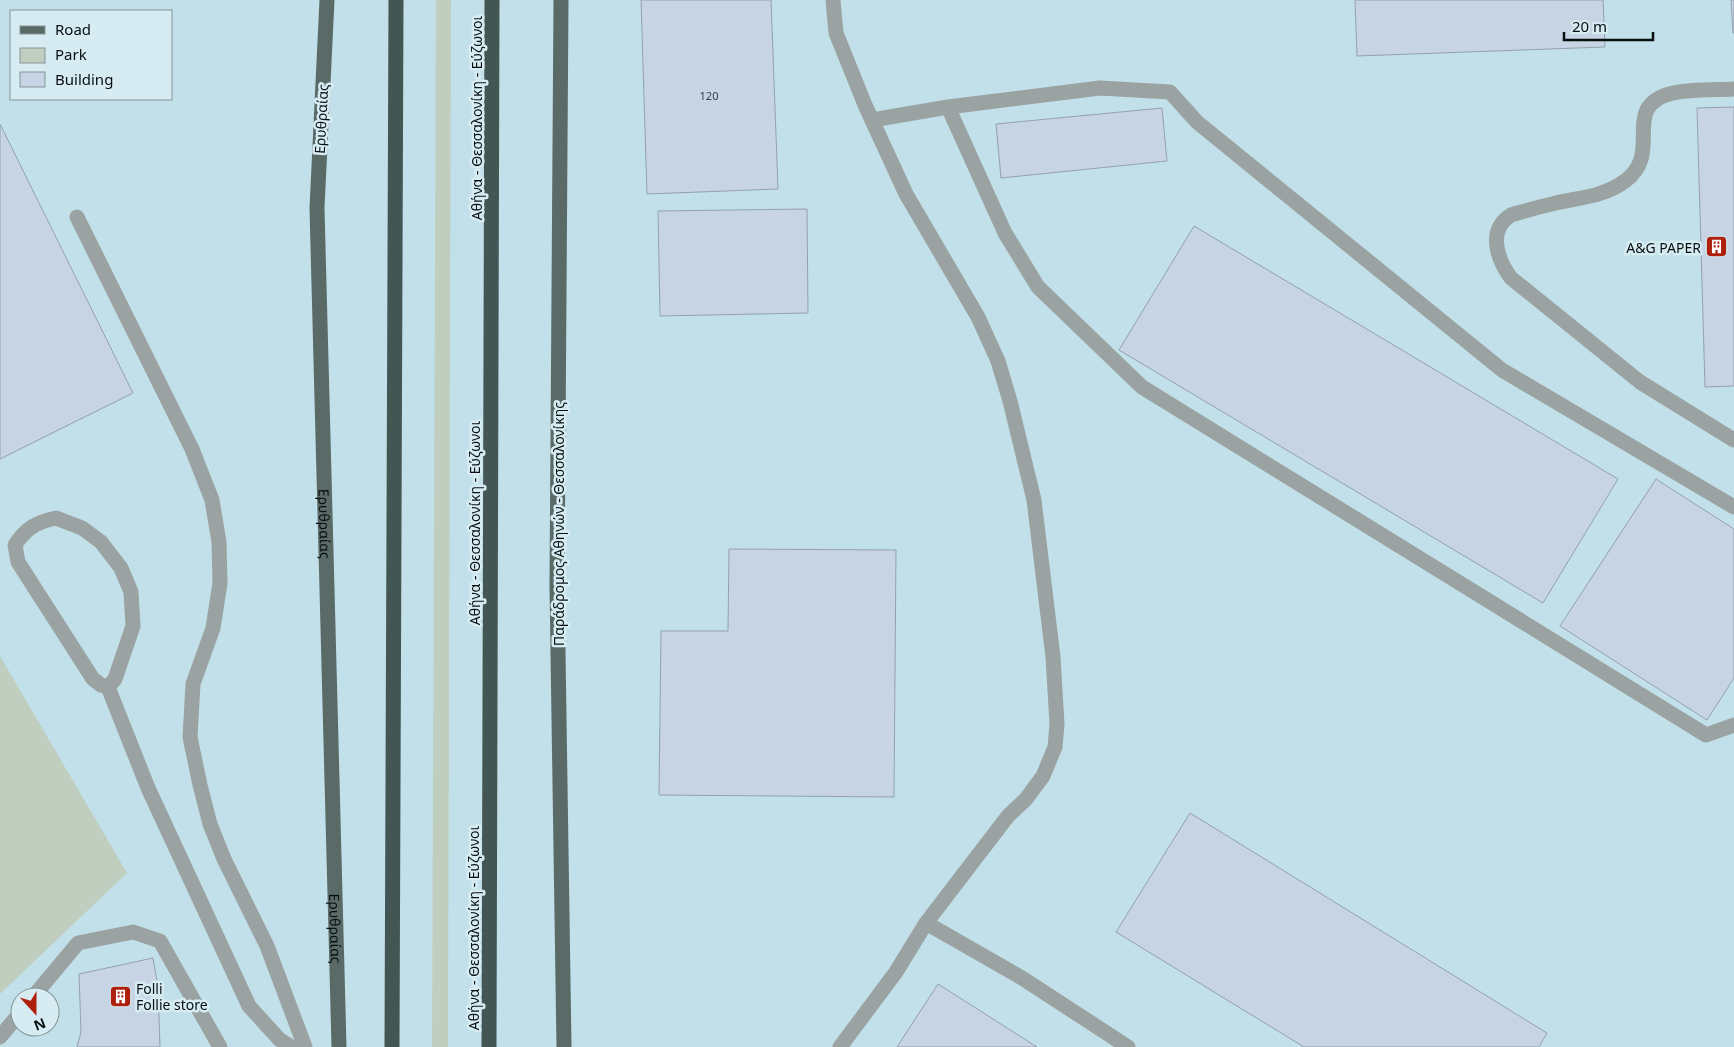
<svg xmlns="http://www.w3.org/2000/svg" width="1734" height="1047" font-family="'Noto Sans',sans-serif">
<rect width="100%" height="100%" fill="#d6ecf2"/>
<path fill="#c2e0e9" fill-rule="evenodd" d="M 0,0 L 1734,0 L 1734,1047 L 0,1047 ZM 11,11 L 171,11 L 171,99 L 11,99 ZM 20,997 L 50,997 L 50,1027 L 20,1027 Z"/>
<path fill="#c0cec0" d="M 436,0 L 451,0 L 448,1047 L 432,1047 Z
M 0,656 L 127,873 L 0,994 Z"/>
<path fill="#c7d4e3" stroke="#94a0ae" d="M 641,0 L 771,0 L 778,189 L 647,194 Z
M 1355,0 L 1603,0 L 1605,47 L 1357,56 Z
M 1731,0 L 1734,0 L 1734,33 L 1733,33 Z
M 1734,107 L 1734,386 L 1705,387 L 1697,108 Z
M 1162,108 L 1167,161 L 1001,178 L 996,124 Z
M 0,124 L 133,393 L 0,459 Z
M 807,209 L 808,313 L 660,316 L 658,211 Z
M 1194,226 L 1618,479 L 1543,603 L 1119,350 Z
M 1656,479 L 1734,529 L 1734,678 L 1707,720 L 1560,626 Z
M 729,549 L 896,550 L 894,797 L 659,795 L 661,631 L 728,631 Z
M 1190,813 L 1547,1033 L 1539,1047 L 1304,1047 L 1116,932 Z
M 153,958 L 158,986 L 160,1047 L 77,1047 L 81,1032 L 79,974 Z
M 938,984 L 1037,1047 L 897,1047 Z"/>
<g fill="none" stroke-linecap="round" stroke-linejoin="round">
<path stroke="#9aa3a1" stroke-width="15" d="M 833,0 L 836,33 L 865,105 L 906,194 L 978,317 L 998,361 L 1010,401 L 1034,500 L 1053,657 L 1057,724 L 1055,747 L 1043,776 L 1026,799 L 1008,816 L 926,923 L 896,972 L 840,1047
M 1734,89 C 1715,90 1692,89 1673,93 C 1618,106 1665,152 1625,181 C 1604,197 1576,198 1552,204 C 1538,207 1525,211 1511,215 C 1487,230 1497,259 1511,278 L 1640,382 L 1734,440
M 948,107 L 1005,233 L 1038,287 L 1142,387 L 1706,735 L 1734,725
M 872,120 L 948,107 L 1100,88 L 1170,92 L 1197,122 L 1502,370 L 1734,507
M 77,217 L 192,449 L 212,500 L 219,542 L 220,583 L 213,628 L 193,684 L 190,737 L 200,785 L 210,824 L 224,859 L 267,946 L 305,1047
M 56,518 L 82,528 L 101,542 L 121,568 L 131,592 L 133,626 L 115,679 L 108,687 L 101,685 L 93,679 L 18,562 L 15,545 C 26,528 37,522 56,518 Z
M 108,687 L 148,788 L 249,1006 L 279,1039 L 291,1047
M 926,923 L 1022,978 L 1128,1047
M 33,997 L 78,943 L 133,932 L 160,941 L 220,1047
M 0,1037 L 20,1013"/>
<g stroke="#5a6a67" stroke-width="15">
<path id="s1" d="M 327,0 L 317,208 L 339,1047"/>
<path d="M 561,0 L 557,586 L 564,1047"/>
</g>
<path stroke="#435653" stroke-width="15" d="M 392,1047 L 396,0
M 489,1047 L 492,0"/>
</g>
<defs>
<symbol id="building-square" viewBox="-11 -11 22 22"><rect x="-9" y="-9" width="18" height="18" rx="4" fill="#ae1f0c" stroke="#d6ecf2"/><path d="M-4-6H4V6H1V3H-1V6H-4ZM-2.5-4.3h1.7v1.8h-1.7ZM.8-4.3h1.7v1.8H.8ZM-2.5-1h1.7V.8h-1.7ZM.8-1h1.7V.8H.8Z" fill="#fff"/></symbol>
</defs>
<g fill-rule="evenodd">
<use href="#building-square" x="1704" y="234" width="25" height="25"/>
<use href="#building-square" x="108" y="984" width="25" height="25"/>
</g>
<g text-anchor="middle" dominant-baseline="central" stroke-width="5" stroke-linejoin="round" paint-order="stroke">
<g font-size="11" fill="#384046">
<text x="709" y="95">120</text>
</g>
<g font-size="14" fill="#080f11" stroke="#d6ecf2">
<text transform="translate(476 118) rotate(-90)">Αθήνα - Θεσσαλονίκη - Εύζωνοι</text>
<text transform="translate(321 119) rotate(-87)">Ερυθραίας</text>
<text stroke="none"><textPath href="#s1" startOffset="524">Ερυθραίας</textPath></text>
<text transform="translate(474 523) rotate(-90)">Αθήνα - Θεσσαλονίκη - Εύζωνοι</text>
<text transform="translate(558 524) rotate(-90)">Παράδρομος Αθηνών - Θεσσαλονίκης</text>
<text stroke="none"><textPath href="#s1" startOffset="929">Ερυθραίας</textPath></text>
<text transform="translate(473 928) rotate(-90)">Αθήνα - Θεσσαλονίκη - Εύζωνοι</text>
</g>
<g font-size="14" fill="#080f11" stroke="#d6ecf2" text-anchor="end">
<text x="1701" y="247">A&amp;G PAPER</text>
<text x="136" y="988" text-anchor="start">Folli<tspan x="136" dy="16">Follie store</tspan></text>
</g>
</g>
<rect x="10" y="10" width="162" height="90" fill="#d6ecf2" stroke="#849498"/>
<rect x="20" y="26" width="25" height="8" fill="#5a6a67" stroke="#849498"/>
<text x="55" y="35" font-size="15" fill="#080f11">Road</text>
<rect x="20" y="48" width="25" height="15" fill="#c0cec0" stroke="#849498"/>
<text x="55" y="60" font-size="15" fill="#080f11">Park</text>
<rect x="20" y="72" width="25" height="15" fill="#c7d4e3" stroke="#849498"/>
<text x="55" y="85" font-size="15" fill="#080f11">Building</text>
<g transform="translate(35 1012) rotate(159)"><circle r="24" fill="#d6ecf2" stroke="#849498"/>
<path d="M0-4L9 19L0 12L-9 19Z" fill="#ae1f0c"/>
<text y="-8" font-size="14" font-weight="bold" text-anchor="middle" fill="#080f11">N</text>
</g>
<path d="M1564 32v8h89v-8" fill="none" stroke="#080f11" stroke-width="2.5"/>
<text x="1572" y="32" font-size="15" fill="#080f11" stroke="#d6ecf2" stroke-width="4" paint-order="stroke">20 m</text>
</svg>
